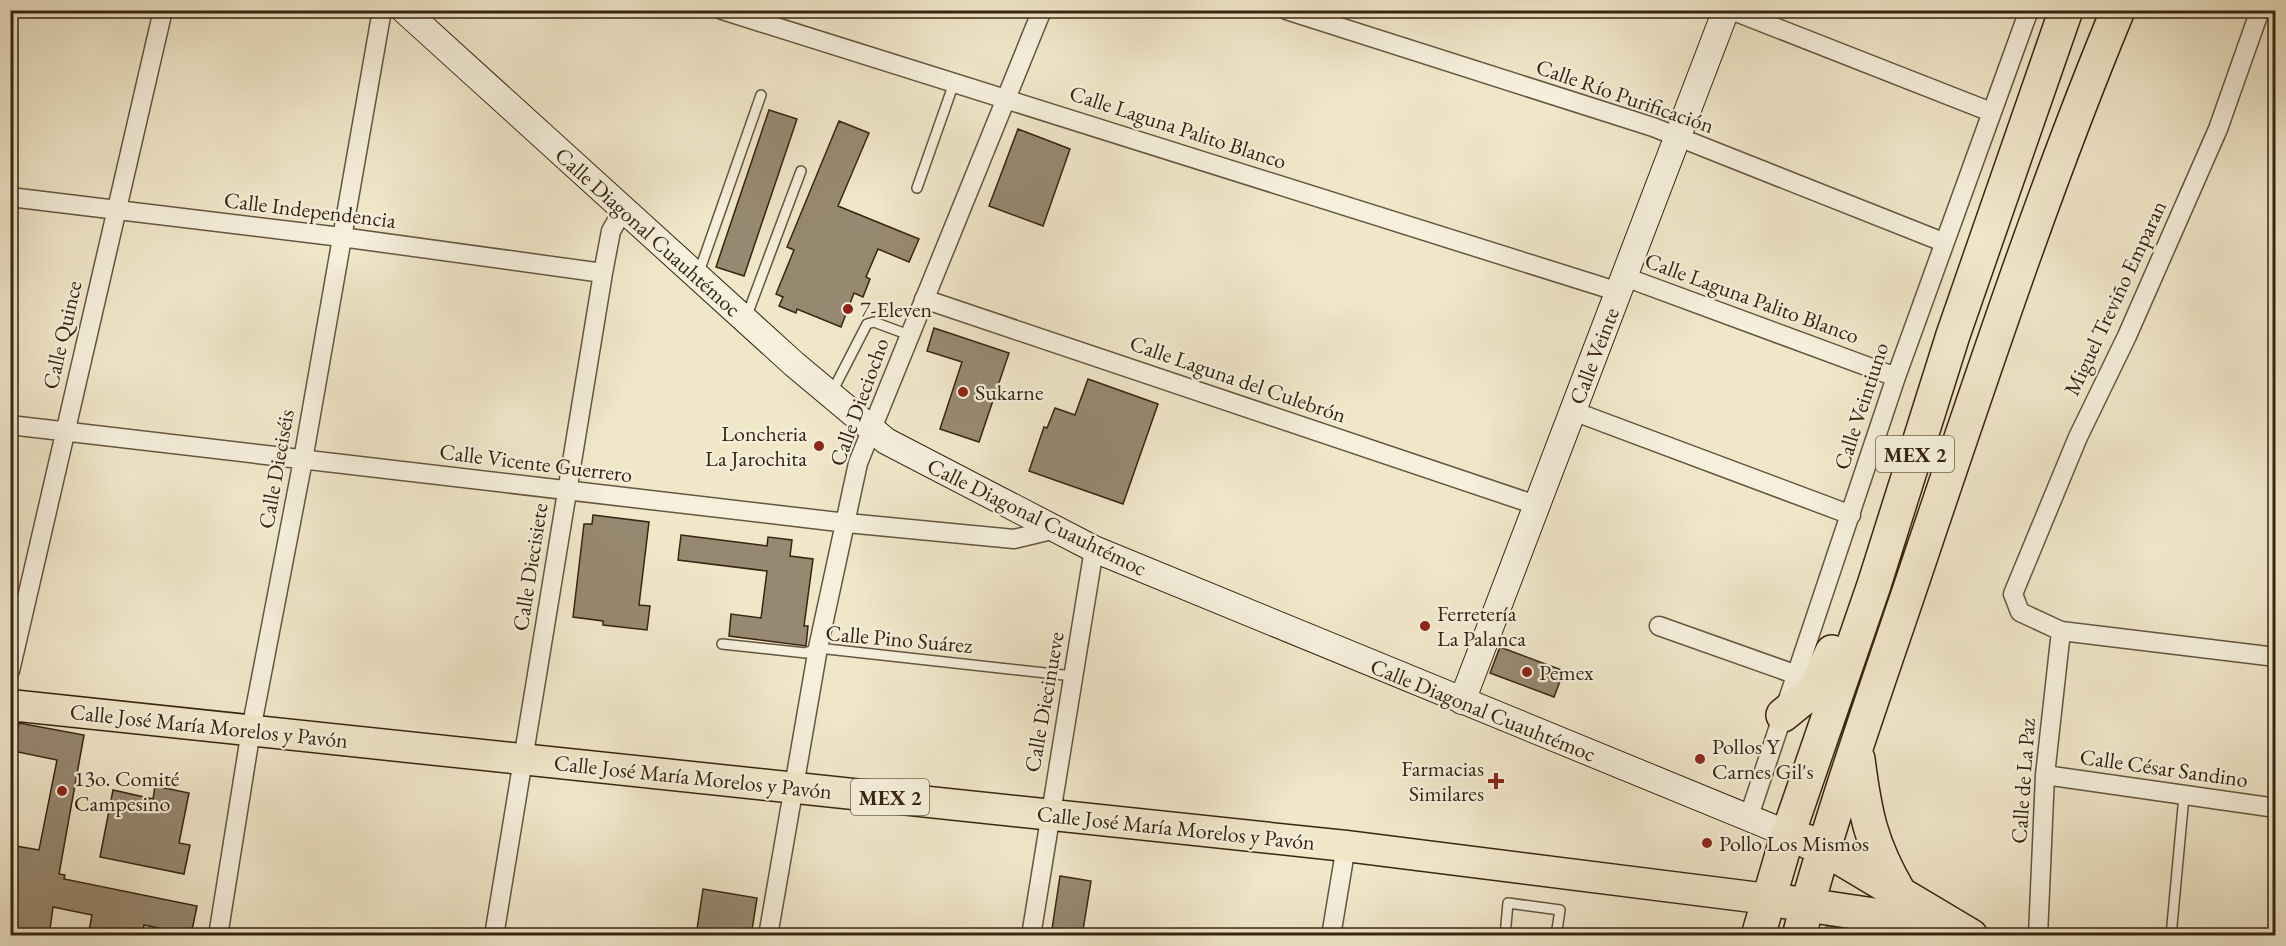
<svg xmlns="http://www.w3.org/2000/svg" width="2286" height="946" font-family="'EB Garamond',serif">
<defs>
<pattern id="park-crowns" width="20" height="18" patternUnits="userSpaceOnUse" patternTransform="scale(1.5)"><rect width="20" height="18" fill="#d1c6aa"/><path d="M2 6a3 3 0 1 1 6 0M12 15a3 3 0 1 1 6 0" fill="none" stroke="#b4aa91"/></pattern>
</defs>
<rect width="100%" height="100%" fill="#f0e7c9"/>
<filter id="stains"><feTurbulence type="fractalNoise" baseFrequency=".00333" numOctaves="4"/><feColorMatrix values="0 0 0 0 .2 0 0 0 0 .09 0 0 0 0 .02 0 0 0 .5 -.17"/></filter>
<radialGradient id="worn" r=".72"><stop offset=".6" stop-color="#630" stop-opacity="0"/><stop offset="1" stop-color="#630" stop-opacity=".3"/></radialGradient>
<path fill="url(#park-crowns)" stroke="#84755e" stroke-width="1.5" d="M 1828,926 L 1890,935 L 1820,935 L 1821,930 Z"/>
<path fill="#978971" stroke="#372411" stroke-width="1.5" d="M 769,110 L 797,119 L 744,276 L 716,267 Z
M 839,121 L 869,133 L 838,206 L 919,239 L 909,262 L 878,249 L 866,277 L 870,279 L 863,297 L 854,293 L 841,327 L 797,309 L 796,313 L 779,306 L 783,297 L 776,294 L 794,250 L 787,247 Z
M 1018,129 L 1070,149 L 1043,226 L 989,206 Z
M 934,328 L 1009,353 L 979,442 L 940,429 L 962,362 L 927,351 Z
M 1088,379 L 1158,404 L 1123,504 L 1029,471 L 1044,427 L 1047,428 L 1055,408 L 1075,415 Z
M 593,515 L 649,522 L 639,605 L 650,606 L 647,630 L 603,625 L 603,621 L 573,617 L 584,524 L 592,524 Z
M 681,535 L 767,546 L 768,537 L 792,540 L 790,556 L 813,559 L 804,626 L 808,626 L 806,646 L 729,636 L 731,614 L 761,618 L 767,571 L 678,560 Z
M 1500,647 L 1564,671 L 1554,697 L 1490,673 Z
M 19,723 L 84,735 L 59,874 L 65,875 L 64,879 L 197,906 L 191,935 L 144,925 L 142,936 L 88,936 L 92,915 L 53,907 L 49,936 L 10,936 L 10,845 L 39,850 L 57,760 L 13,751 Z
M 155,786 L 189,793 L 179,843 L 190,845 L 184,874 L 100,857 L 113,790 L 153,799 Z
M 1060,876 L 1091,881 L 1082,936 L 1051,936 Z
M 703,889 L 757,898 L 751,936 L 696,936 Z"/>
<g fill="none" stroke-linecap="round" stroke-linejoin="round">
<defs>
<path id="lane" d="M 917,188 L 954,83
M 698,275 L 761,95
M 746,318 L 801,171
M 831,394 L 867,324 L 874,322 L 909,335
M 722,644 L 806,653 L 818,648 L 1073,676
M 1505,936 L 1508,903 L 1560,910 L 1556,936
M 2171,936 L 2184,796"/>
<path id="street" d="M 722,10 L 1619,292
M 1286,10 L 1653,127 L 1943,242
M 1731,10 L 1991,112
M 2260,10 L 2218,129 L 2127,336 L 2078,437 L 2013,594 L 2020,612 L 2061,631 L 2276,657
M 10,197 L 341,237 L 603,273
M 1625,277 L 1896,377
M 924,299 L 1536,505
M 1573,411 L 1851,515
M 10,425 L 847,523 L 1014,539 L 1056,529
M 1659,626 L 1797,675
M 10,671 L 163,10
M 2045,775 L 2276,808
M 1748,819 L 1896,377 L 2029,10
M 218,936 L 251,730 L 303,460 L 382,10
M 494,936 L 603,273 L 611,231 L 623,210
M 768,936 L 818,648 L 858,463 L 1042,10
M 1031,936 L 1094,549
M 1331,936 L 1346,846
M 2038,936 L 2045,775 L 2061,631"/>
<path id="secondary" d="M 404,10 L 794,364 L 886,441 L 1094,549 L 1788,834
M 1462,701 L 1726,10"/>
<path id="primary" d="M 10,705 L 1346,846 L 1768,899"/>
<path id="highway" d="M 1783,715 L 1815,689 L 1832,652
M 1858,759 C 1865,814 1871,844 1899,892
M 1806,841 L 1825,849 L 1971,936
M 1787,902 L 1941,925
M 1758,936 L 1788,834 L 1874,585 L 1953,335 L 2066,10
M 1799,936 C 1834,804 1881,676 1924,547 C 1985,367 2045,186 2118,10"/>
</defs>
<use href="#lane" stroke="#65553f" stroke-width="12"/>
<use href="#street" stroke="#65553f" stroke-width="21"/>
<use href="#secondary" stroke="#372411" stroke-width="28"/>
<use href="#primary" stroke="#372411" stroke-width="33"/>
<use href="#highway" stroke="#372411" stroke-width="36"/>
<use href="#lane" stroke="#f5efdc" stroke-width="9"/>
<use href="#street" stroke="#f5efdc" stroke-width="18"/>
<use href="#secondary" stroke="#f5efdc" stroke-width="26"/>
<use href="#primary" stroke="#f0e7c9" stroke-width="30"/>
<use href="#highway" stroke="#f0e7c9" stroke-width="33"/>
</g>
<g fill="#8f2418" stroke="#f5efdc" stroke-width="2">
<circle cx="848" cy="309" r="6"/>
<circle cx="963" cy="392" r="6"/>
<circle cx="819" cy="446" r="6"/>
<circle cx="1425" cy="626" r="6"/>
<circle cx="1527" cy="672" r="6"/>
<circle cx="1700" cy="759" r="6"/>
<path d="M1493 772h6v6h6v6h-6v6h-6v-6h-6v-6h6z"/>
<circle cx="62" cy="791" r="6"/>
<circle cx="1707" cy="843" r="6"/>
</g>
<g text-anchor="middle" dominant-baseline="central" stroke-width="4.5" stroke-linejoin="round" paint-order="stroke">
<g fill="#f5efdc" stroke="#70614e" stroke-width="1.5">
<rect x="1876" y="436" width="78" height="36" rx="4.5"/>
<rect x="851" y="779" width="78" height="36" rx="4.5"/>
</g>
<g font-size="21" font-weight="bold" fill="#372411">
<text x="1915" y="454">MEX 2</text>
<text x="890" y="797">MEX 2</text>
</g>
<g font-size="22" fill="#372411" stroke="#f5efdc">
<text transform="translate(1625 96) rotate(19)">Calle Río Purificación</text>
<text transform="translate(1178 127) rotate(18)">Calle Laguna Palito Blanco</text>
<text transform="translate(310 210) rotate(7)">Calle Independencia</text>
<text transform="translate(648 232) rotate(42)">Calle Diagonal Cuauhtémoc</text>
<text transform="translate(1752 298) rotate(20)">Calle Laguna Palito Blanco</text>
<text transform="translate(2115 298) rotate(-65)">Miguel Treviño Emparan</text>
<text transform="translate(62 335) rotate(-77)">Calle Quince</text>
<text transform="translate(1594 356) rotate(-69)">Calle Veinte</text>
<text transform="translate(1238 379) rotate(19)">Calle Laguna del Culebrón</text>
<text transform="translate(859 402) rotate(-70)">Calle Dieciocho</text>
<text transform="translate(1861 406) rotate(-72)">Calle Veintiuno</text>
<text transform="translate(536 463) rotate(7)">Calle Vicente Guerrero</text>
<text transform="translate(276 469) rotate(-80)">Calle Dieciséis</text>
<text transform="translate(1037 517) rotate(26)">Calle Diagonal Cuauhtémoc</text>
<text transform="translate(530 567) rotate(-81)">Calle Diecisiete</text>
<text transform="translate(899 639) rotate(5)">Calle Pino Suárez</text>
<text transform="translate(1044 702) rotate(-80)">Calle Diecinueve</text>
<text transform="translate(1483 710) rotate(22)">Calle Diagonal Cuauhtémoc</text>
<text transform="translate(209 726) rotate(6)">Calle José María Morelos y Pavón</text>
<text transform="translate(2164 768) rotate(8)">Calle César Sandino</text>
<text transform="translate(693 777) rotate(6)">Calle José María Morelos y Pavón</text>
<text transform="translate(2023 781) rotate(-86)">Calle de La Paz</text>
<text transform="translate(1176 828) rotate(6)">Calle José María Morelos y Pavón</text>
</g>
<g font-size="22" fill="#372411" stroke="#f5efdc" text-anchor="start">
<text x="860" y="309">7-Eleven</text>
<text x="975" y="392">Sukarne</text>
<text x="807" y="433" text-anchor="end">Loncheria<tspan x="807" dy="25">La Jarochita</tspan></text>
<text x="1437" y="613">Ferretería<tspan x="1437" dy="25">La Palanca</tspan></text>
<text x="1539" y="672">Pemex</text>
<text x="1712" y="746">Pollos Y<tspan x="1712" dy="25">Carnes Gil's</tspan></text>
<text x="1484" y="768" text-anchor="end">Farmacias<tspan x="1484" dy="25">Similares</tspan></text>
<text x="74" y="778">13o. Comité<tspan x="74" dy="25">Campesino</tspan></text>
<text x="1719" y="843">Pollo Los Mismos</text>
</g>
</g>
<rect width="2286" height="946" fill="none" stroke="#f0e7c9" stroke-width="36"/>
<rect x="12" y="12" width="2262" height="922" fill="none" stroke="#372411" stroke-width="3"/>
<rect x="18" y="18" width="2250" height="910" fill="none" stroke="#372411" stroke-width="1.5"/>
<rect width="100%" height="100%" filter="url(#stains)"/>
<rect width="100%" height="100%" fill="url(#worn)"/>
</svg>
